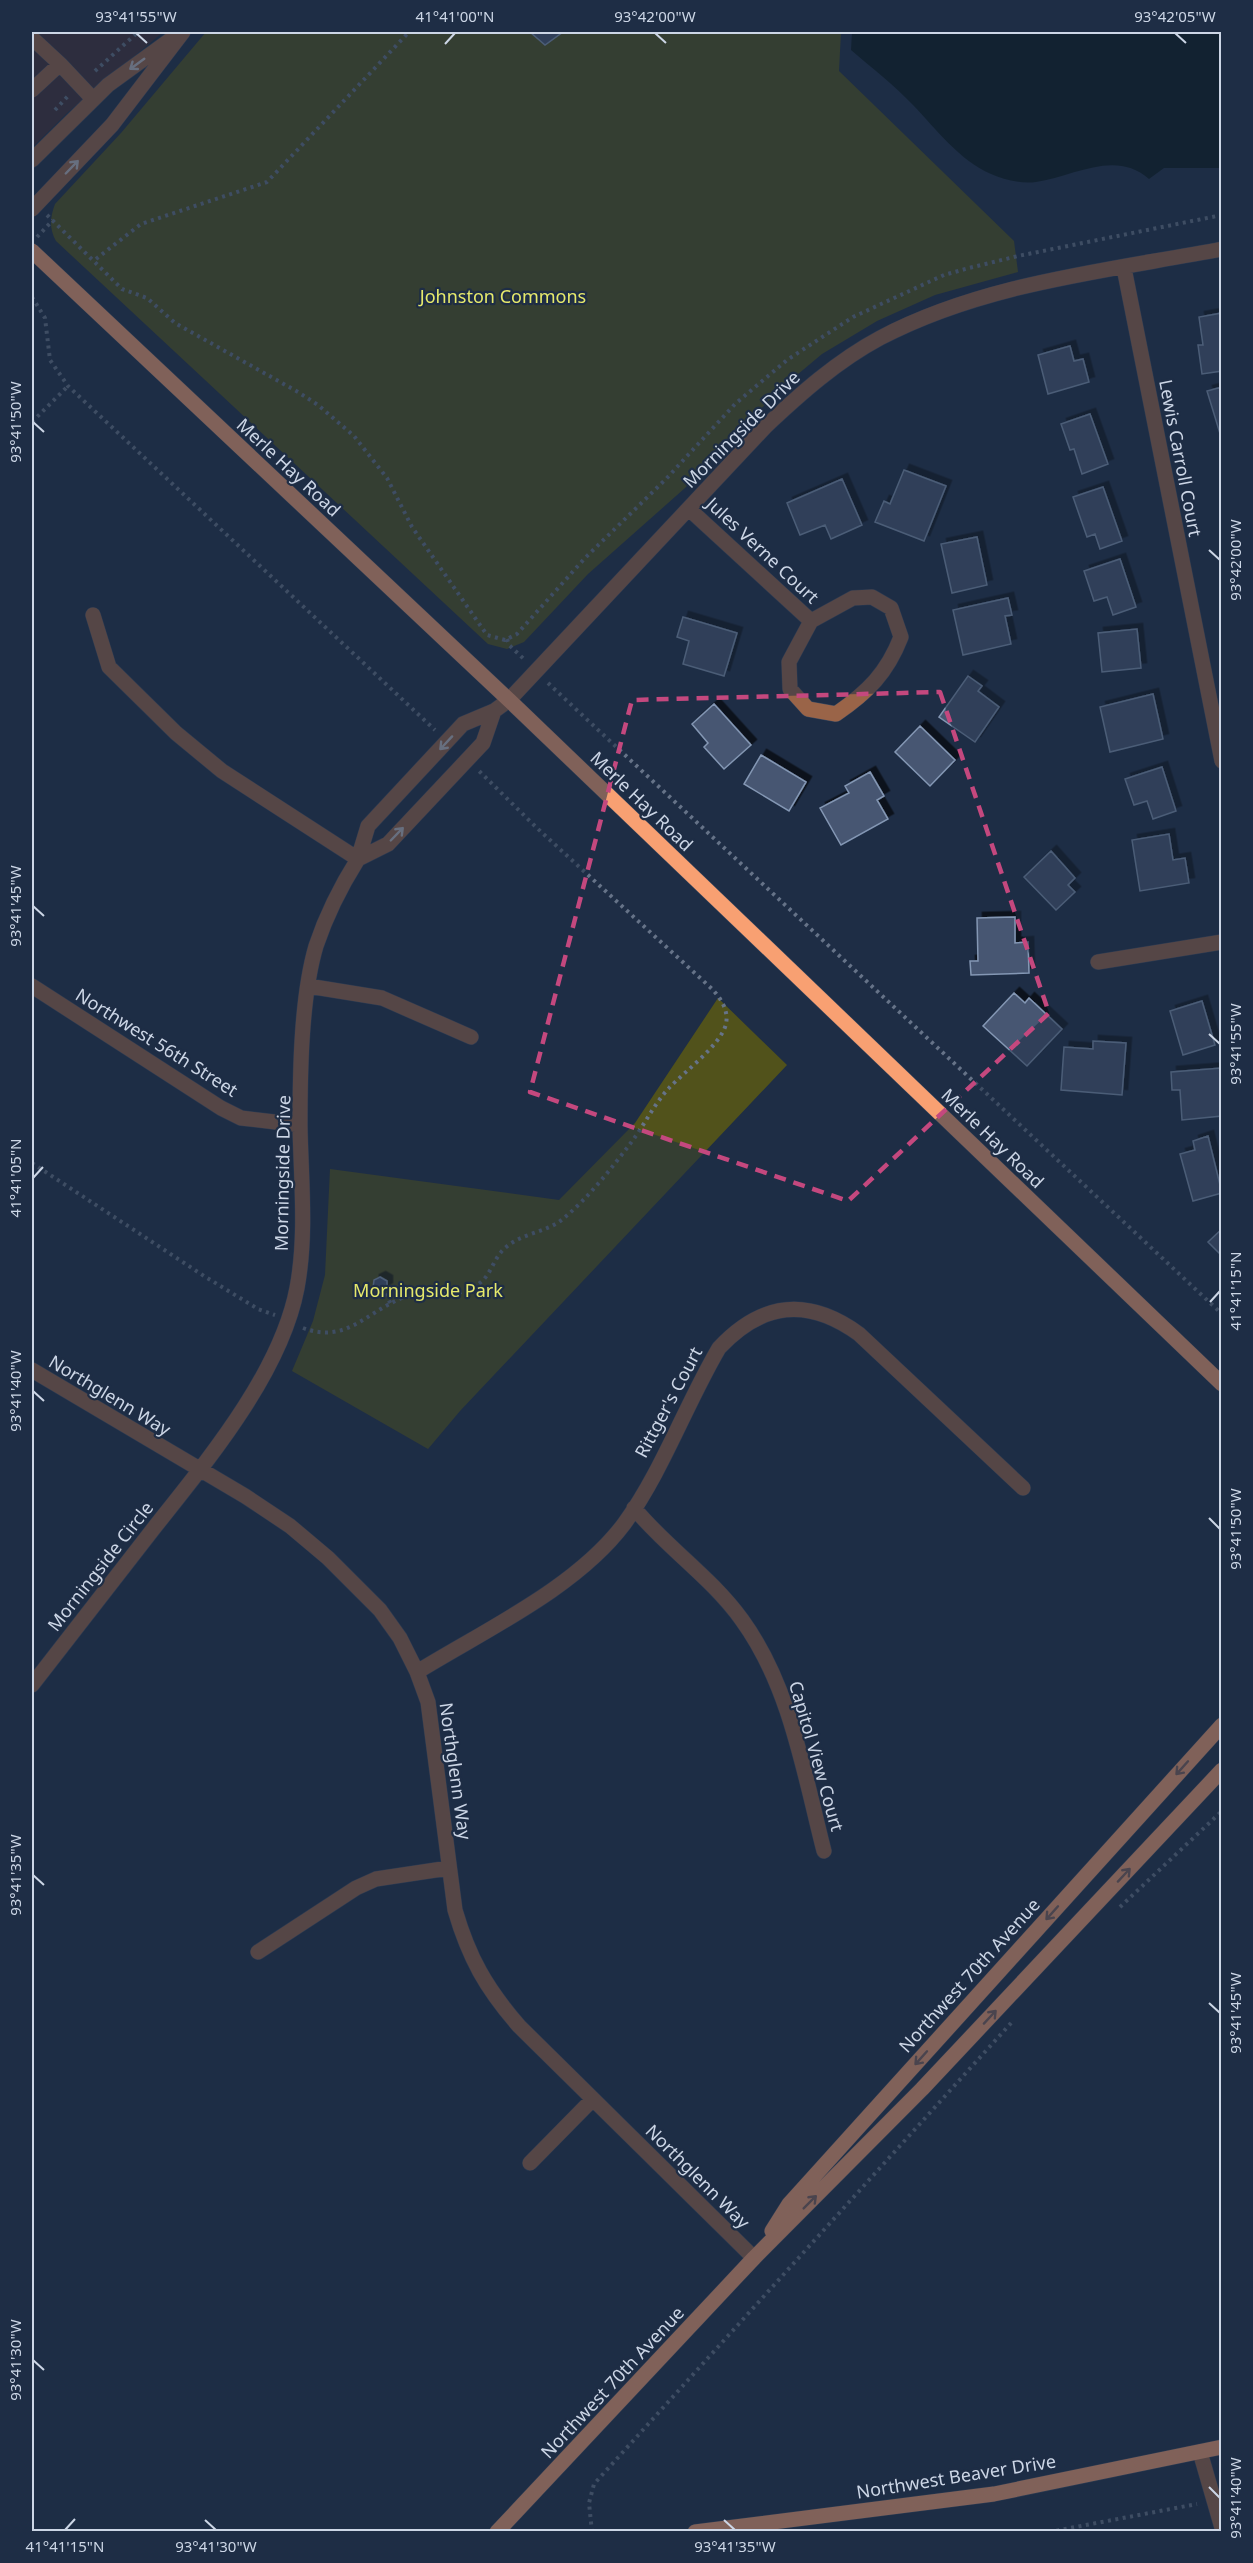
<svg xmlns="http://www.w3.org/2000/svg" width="1253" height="2563" font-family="'Noto Sans',sans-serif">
<defs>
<filter id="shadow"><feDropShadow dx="5.5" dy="-5.5" stdDeviation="0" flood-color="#0009"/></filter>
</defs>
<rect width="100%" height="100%" fill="#1e2d45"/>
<path fill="#412e36" d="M 32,32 L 163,32 L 67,113 L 32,148 Z"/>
<path fill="#51521b" d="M 206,32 L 841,32 L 839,71 L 1014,241 L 1018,272 L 935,295 L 877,321 L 822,354 L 779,390 L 685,488 L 588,574 L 524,642 L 507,649 L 488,644 L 56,241 C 49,228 50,218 55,204 L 121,133 Z
M 718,998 L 787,1065 L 460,1411 L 428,1449 L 292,1371 L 313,1321 L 325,1275 L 330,1169 L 559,1200 L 635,1123 Z"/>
<path fill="#06161a" d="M 852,32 L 1221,32 L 1221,168 L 1164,168 L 1149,179 C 1115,149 1073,177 1036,182 C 1022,184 1004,180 991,174 C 959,160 936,129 913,105 C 894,85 872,68 851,50 Z"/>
<path fill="#475772" stroke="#8497b4" stroke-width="1.5" filter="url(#shadow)" d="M 530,32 L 563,32 L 545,45 Z
M 1222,313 L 1222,371 L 1202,374 L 1198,345 L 1203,345 L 1199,317 Z
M 1070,346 L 1074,361 L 1083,359 L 1089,382 L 1048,394 L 1038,355 Z
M 1222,387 L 1222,440 L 1207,391 Z
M 1090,414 L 1108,464 L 1082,474 L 1074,449 L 1070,450 L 1061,424 Z
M 904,470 L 946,486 L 924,541 L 875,522 L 884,501 L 890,504 Z
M 842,479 L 862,525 L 831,539 L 825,525 L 800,535 L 787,503 Z
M 1103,487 L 1122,541 L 1100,549 L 1095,534 L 1087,537 L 1073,497 Z
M 977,537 L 987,585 L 952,593 L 941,544 Z
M 1120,559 L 1136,607 L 1113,615 L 1107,597 L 1094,601 L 1084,571 Z
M 1008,598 L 1012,615 L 1005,616 L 1011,644 L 963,655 L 953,610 Z
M 683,617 L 737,633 L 724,676 L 683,664 L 689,641 L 677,637 Z
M 1137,629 L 1141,668 L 1102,672 L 1098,633 Z
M 968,676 L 982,686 L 978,691 L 999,707 L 975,742 L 939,717 Z
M 1153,694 L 1163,739 L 1110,752 L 1100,707 Z
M 714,704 L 751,745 L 724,769 L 704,747 L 708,743 L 692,724 Z
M 920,726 L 955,760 L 930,786 L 895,752 Z
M 761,755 L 806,782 L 789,811 L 744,784 Z
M 1162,767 L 1176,811 L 1153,819 L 1147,801 L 1134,805 L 1125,779 Z
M 870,772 L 884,796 L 877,800 L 888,819 L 841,845 L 820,808 L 849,793 L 845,786 Z
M 1169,834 L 1173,860 L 1185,858 L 1189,883 L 1140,891 L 1132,840 Z
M 1051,851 L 1075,878 L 1068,885 L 1075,892 L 1056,910 L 1024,877 Z
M 1015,917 L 1015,943 L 1028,942 L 1029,973 L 971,975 L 970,961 L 978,961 L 977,918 Z
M 1014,993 L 1025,1003 L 1029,998 L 1062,1029 L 1027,1066 L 983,1026 Z
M 1202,1001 L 1215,1045 L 1183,1055 L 1170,1011 Z
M 1093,1041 L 1126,1043 L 1122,1095 L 1061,1090 L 1064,1047 L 1093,1049 Z
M 1222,1068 L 1222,1116 L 1182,1120 L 1180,1090 L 1172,1090 L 1171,1072 Z
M 1208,1136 L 1222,1193 L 1193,1201 L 1180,1154 L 1195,1150 L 1193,1141 Z
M 1222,1229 L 1222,1256 L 1208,1242 Z
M 380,1277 L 387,1281 L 387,1288 L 380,1292 L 373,1288 L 374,1280 Z"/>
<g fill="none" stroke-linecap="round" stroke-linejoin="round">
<defs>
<path id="minor" d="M 32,38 L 60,64
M 32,90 L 60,64 L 93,99
M 32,160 L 108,85 L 170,40
M 32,209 L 112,125 L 183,32
M 1124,268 L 1222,761
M 689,509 L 811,621 L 789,662 L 790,689 L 808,709 L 836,714 C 868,692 887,673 901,637 L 891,608 L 872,597 L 853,598 L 811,621
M 494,711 L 483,743 L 388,844 L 358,859 L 368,826 L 463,724 L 494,711 L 509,700 L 765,427 C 800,394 837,361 880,338 C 984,283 1107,271 1222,249
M 1098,962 L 1222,942
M 32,986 L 221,1108 L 241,1118 L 300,1125
M 308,986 L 382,998 L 471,1037
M 32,1370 L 245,1496 L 290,1526 L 328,1558 L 380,1610 L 400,1638 L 417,1672 L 428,1702 L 455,1910 C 469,1958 486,1988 519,2026 L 754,2258
M 634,1508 C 667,1548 711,1577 742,1620 C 790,1686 804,1773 824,1851
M 417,1672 C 485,1630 576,1588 624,1524 C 662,1472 686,1404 719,1348 C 762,1302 808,1297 859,1334 L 1023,1488
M 32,1685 C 72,1633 113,1581 154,1528 C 207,1461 281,1373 297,1288 C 307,1234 301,1180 300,1126 C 300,1073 301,997 316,946 C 326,916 341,886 358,859 L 222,771 L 176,733 L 109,667 L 93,615
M 258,1952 L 356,1888 L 376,1879 L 449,1868
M 530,2163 L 593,2099
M 1200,2452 L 1222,2528"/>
<path id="major" d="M 32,251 L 509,700 L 1222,1384
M 772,2231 L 789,2204 L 1222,1725
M 497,2532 L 754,2258 L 922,2089 L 1222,1770
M 695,2532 L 994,2494 L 1222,2447"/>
</defs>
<use href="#minor" stroke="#3a485f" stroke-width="16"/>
<use href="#major" stroke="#3a485f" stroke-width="16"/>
<path stroke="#667388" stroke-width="4" stroke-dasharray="3 4.5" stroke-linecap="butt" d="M 95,71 L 138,32
M 55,110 L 68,96
M 47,215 L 122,289 L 147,298 L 175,323 L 298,392 L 318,405 L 354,436 L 387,478 L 412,527 L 487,635 L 505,640 L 517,634 L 585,558 L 666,479 L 735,404 L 787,360 L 853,317 L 944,275 L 969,268 L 1018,256 L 1222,215
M 37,237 L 53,220
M 96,259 L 141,224 L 267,182 L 409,32
M 32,297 L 45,318 L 50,360 L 68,386 L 435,730
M 32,422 L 68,386
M 507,639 L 509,645 L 526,661
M 548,683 L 1222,1314
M 32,1163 L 204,1276 L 258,1309 L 275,1315
M 385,1294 L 391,1304
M 303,1328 C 346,1344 365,1313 402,1298 C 426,1289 459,1302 481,1282 C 491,1274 494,1258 504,1249 C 520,1233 547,1233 564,1218 C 588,1198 611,1169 630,1144 C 644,1126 654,1104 669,1088 C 684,1072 721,1045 726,1024 C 729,1010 720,997 711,988 L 538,829 L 478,770
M 1120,1907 L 1222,1811
M 592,2532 L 589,2503 L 594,2484 L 1012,2022
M 1049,2532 L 1197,2504"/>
<use href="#minor" stroke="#9a6448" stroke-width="15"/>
<use href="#major" stroke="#f8a072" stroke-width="15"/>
</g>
<defs><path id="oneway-shaft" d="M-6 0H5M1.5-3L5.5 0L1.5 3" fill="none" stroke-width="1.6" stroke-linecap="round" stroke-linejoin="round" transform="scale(1.5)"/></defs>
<g stroke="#c2bfc6">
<use href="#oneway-shaft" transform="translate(137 64) rotate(144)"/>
<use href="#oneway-shaft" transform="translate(72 167) rotate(-46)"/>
<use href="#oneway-shaft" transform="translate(446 743) rotate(133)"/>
<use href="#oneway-shaft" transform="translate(397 834) rotate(-46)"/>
</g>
<g stroke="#806159">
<use href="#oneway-shaft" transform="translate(1182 1768) rotate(132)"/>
<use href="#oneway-shaft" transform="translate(1124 1875) rotate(-47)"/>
<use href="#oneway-shaft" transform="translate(1052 1913) rotate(132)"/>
<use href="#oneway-shaft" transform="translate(990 2017) rotate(-47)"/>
<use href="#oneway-shaft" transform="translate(921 2058) rotate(132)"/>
<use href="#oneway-shaft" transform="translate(810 2202) rotate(-45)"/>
</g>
<path d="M0 0H1253V2563H0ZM 940,692 L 1049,1013 L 848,1201 L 530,1092 L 632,700 Z" fill="#1e2d45" fill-opacity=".55" fill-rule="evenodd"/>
<path fill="none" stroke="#c4487e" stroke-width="4.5" stroke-dasharray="12 8" stroke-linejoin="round" d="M 940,692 L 1049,1013 L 848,1201 L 530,1092 L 632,700 Z"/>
<path fill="none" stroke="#ccd6e6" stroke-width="2" d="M 136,33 L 147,43M 655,33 L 666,43M 1175,33 L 1186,43M 445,44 L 455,33M 33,422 L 44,432M 1209,550 L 1220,560M 33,906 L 44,916M 1209,1034 L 1220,1044M 33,1178 L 43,1167M 1210,1302 L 1220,1291M 33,1391 L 44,1401M 1209,1518 L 1220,1529M 33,1875 L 44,1885M 1209,2003 L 1220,2013M 33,2360 L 44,2370M 1209,2487 L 1220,2498M 205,2520 L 216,2530M 724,2520 L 735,2530M 65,2530 L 75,2519"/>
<g text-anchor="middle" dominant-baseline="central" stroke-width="4.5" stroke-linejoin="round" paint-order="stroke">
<g font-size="18" fill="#e6e96b" stroke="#1e2d45">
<text x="503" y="296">Johnston Commons</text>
<text x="428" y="1290">Morningside Park</text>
</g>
<g font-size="18" fill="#ccd6e6" stroke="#1e2d45">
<text transform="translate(741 429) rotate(-45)">Morningside Drive</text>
<text transform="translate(1181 458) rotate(79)">Lewis Carroll Court</text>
<text transform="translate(289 467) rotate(43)">Merle Hay Road</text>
<text transform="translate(763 550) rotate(43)">Jules Verne Court</text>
<text transform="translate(642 801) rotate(44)">Merle Hay Road</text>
<text transform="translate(157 1042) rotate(32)">Northwest 56th Street</text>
<text transform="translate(993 1138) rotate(44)">Merle Hay Road</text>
<text transform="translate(282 1173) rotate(-89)">Morningside Drive</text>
<text transform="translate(110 1395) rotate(31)">Northglenn Way</text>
<text transform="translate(668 1402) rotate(-62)">Rittger's Court</text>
<text transform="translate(100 1566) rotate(-52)">Morningside Circle</text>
<text transform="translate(817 1756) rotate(74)">Capitol View Court</text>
<text transform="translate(456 1771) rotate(82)">Northglenn Way</text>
<text transform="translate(969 1975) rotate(-48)">Northwest 70th Avenue</text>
<text transform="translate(698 2176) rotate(45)">Northglenn Way</text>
<text transform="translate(612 2382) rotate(-47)">Northwest 70th Avenue</text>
<text transform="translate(956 2476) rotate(-9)">Northwest Beaver Drive</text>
</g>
</g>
<rect width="1253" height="2563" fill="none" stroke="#1e2d45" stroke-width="66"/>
<rect x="33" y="33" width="1187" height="2497" fill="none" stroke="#ccd6e6" stroke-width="2"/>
<g font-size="15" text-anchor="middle" fill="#ccd6e6">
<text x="136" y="22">93°41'55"W</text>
<text x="455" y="22">41°41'00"N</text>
<text x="655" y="22">93°42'00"W</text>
<text x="1175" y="22">93°42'05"W</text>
<text transform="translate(16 422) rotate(-90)" y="5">93°41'50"W</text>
<text transform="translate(1236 560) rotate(-90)" y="5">93°42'00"W</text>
<text transform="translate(16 906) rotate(-90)" y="5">93°41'45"W</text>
<text transform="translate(1236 1044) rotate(-90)" y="5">93°41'55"W</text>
<text transform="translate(16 1178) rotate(-90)" y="5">41°41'05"N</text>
<text transform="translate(1236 1291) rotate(-90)" y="5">41°41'15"N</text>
<text transform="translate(16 1391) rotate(-90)" y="5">93°41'40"W</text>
<text transform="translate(1236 1529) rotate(-90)" y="5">93°41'50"W</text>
<text transform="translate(16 1875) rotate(-90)" y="5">93°41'35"W</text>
<text transform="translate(1236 2013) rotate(-90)" y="5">93°41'45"W</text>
<text transform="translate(16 2360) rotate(-90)" y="5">93°41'30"W</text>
<text transform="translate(1236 2498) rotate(-90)" y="5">93°41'40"W</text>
<text x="65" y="2552">41°41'15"N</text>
<text x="216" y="2552">93°41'30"W</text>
<text x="735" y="2552">93°41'35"W</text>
</g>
</svg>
